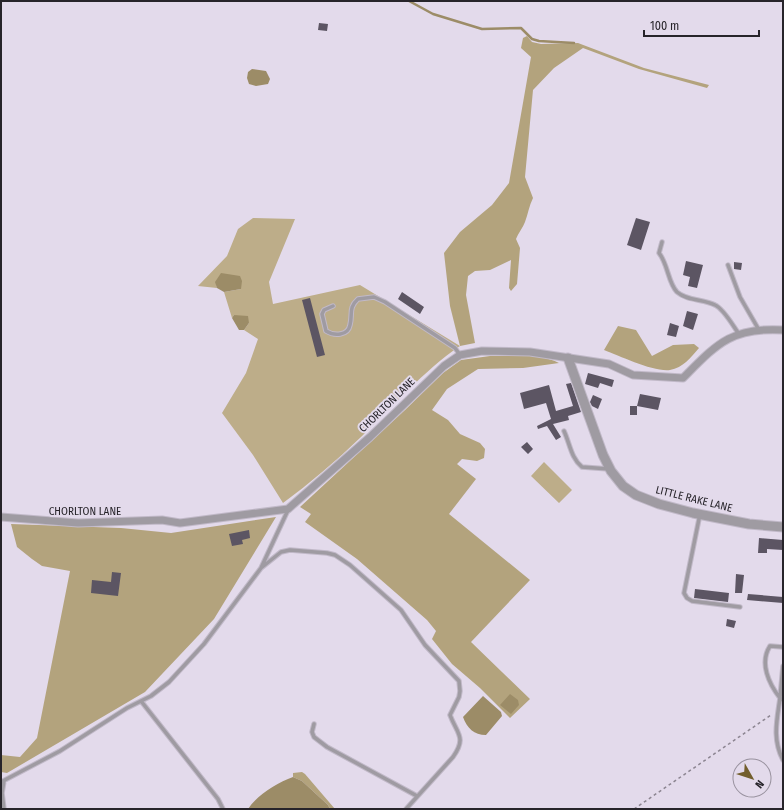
<svg xmlns="http://www.w3.org/2000/svg" width="784" height="810" font-family="'Fira Sans Condensed',sans-serif">
<rect width="100%" height="100%" fill="#e3daeb"/>
<path fill="#bdad89" d="M 253,218 L 295,219 L 269,282 L 273,304 L 360,285 L 460,346 C 423,371 393,407 361,437 C 336,461 310,483 283,503 L 253,455 L 222,413 L 246,373 L 258,339 L 244,330 L 249,323 L 234,315 L 232,318 L 224,292 L 241,289 L 216,282 L 217,288 L 198,286 L 227,256 L 238,229 Z
M 544,462 L 572,490 L 559,503 L 531,476 Z"/>
<path fill="#b3a37d" d="M 527,36 L 532,42 L 541,44 L 578,43 L 644,68 L 709,85 L 707,88 L 639,69 L 583,48 L 554,68 L 533,90 L 525,177 L 533,198 C 529,206 528,214 525,222 C 523,228 518,233 516,239 L 520,248 L 517,284 L 511,291 L 509,288 L 511,260 L 490,270 L 475,271 L 468,276 L 466,295 L 475,343 L 460,346 L 450,306 L 444,253 L 460,232 L 492,205 L 509,183 L 531,57 L 521,48 L 523,38 Z
M 618,326 L 636,330 L 652,356 L 673,345 L 694,344 L 699,348 C 691,357 683,368 670,370 C 653,372 620,356 604,350 Z
M 490,356 C 512,356 539,353 559,363 L 523,368 L 478,369 L 447,389 L 432,410 L 448,420 L 460,434 L 480,443 L 485,449 L 484,458 L 477,461 L 462,459 L 457,464 L 476,479 L 449,514 L 530,580 L 471,642 L 530,699 L 510,718 L 480,688 L 452,664 L 432,639 L 436,631 L 427,620 L 357,559 L 305,522 L 311,514 L 300,507 L 405,410 L 443,373 L 461,360 Z
M 276,517 L 214,619 L 145,692 L 7,773 L 1,772 L 1,755 L 20,757 L 37,738 L 70,571 L 42,566 L 32,559 L 17,547 L 11,524 L 121,528 L 171,533 Z
M 302,772 L 305,774 L 335,809 L 330,809 L 328,805 L 302,781 L 293,777 L 293,773 Z"/>
<path fill="#9c8c67" d="M 252,69 L 266,71 L 270,79 L 268,84 L 256,86 L 249,84 L 247,78 L 248,72 Z
M 221,273 L 240,276 L 242,281 L 241,289 L 224,292 L 217,288 L 215,282 Z
M 234,315 L 248,316 L 249,323 L 244,330 L 239,330 L 232,318 Z
M 510,694 L 518,700 L 519,705 L 511,714 L 500,705 Z
M 483,696 L 501,712 L 502,716 L 486,735 C 474,735 467,728 463,717 Z
M 293,777 L 302,781 L 328,805 L 330,809 L 248,809 C 258,794 277,783 293,777 Z"/>
<g fill="none" stroke-linecap="round" stroke-linejoin="round">
<path stroke="#9c8c67" stroke-width="2.5" d="M 409,1 L 433,14 L 482,29 L 521,28 L 532,39 L 539,41 L 574,43"/>
</g>
<path fill="#5c5563" d="M 319,23 L 328,24 L 327,31 L 318,30 Z
M 636,218 L 650,222 L 641,250 L 627,245 Z
M 686,261 L 703,265 L 697,288 L 688,286 L 690,277 L 683,275 Z
M 734,262 L 742,263 L 741,270 L 734,269 Z
M 402,292 L 424,307 L 420,314 L 398,299 Z
M 310,298 L 325,355 L 317,357 L 302,300 Z
M 687,311 L 698,314 L 693,330 L 683,326 Z
M 670,323 L 679,326 L 676,337 L 667,335 Z
M 588,373 L 614,380 L 612,387 L 600,383 L 598,388 L 585,384 Z
M 571,383 L 581,412 L 568,416 L 569,420 L 553,424 L 561,437 L 556,440 L 547,426 L 538,429 L 537,426 L 551,419 L 546,403 L 524,409 L 520,393 L 549,385 L 556,411 L 573,406 L 566,384 Z
M 640,394 L 661,398 L 658,410 L 637,406 Z
M 593,395 L 602,399 L 598,409 L 592,406 L 590,402 Z
M 630,406 L 637,406 L 637,415 L 630,415 Z
M 527,442 L 533,449 L 528,454 L 521,447 Z
M 249,530 L 250,538 L 242,540 L 243,544 L 232,546 L 229,534 Z
M 759,538 L 783,540 L 783,550 L 767,549 L 767,553 L 758,553 Z
M 112,572 L 121,573 L 118,596 L 91,593 L 92,580 L 111,582 Z
M 736,574 L 744,575 L 742,593 L 735,593 Z
M 695,589 L 729,593 L 728,602 L 694,598 Z
M 748,594 L 783,597 L 783,603 L 747,600 Z
M 727,619 L 736,621 L 734,628 L 726,626 Z"/>
<g fill="none" stroke-linecap="round" stroke-linejoin="round">
<defs>
<path id="service" d="M 662,242 L 659,253 C 668,264 668,283 677,292 C 687,301 704,299 715,305 C 724,309 733,326 739,334
M 728,265 L 740,297 L 759,330
M 333,306 L 324,310 L 322,314 L 326,331 C 334,336 348,336 350,325 C 353,314 348,308 358,299 L 374,297 L 385,302 L 455,348 L 460,355
M 564,431 C 570,444 571,458 582,467 L 609,469
M 700,514 L 684,593 L 687,598 L 692,601 L 740,607
M 261,568 L 281,552 L 290,550 L 327,553 L 335,555 L 350,565 L 401,610 L 425,645 L 459,681 L 460,691 L 459,697 L 450,715 C 457,734 467,737 453,757 L 406,809
M 783,647 L 770,646 C 759,663 769,684 780,698 C 777,720 772,739 783,760
M 783,666 L 780,698 L 783,700
M 141,701 L 218,799 L 223,809
M 314,724 L 312,732 L 314,737 L 327,747 L 417,796
M 4,781 L 2,793 L 4,809
M 1,782 L 60,751 L 127,708 L 151,696 L 169,682 L 204,644 L 261,568 L 288,510"/>
<path id="minor" d="M 1,517 L 78,523 L 162,520 L 180,523 L 288,509 L 370,437 L 444,366 L 460,355 L 482,351 L 530,352 L 609,364 L 633,375 L 683,378 C 717,344 731,327 783,330"/>
<path id="tertiary" d="M 568,358 L 603,455 L 611,471 L 623,486 L 636,495 L 659,504 L 693,513 L 749,524 L 783,527"/>
</defs>
<use href="#service" stroke="#c1b9c8" stroke-width="5.5"/>
<use href="#minor" stroke="#c1b9c8" stroke-width="9"/>
<use href="#tertiary" stroke="#c1b9c8" stroke-width="11"/>
<path stroke="#8c8591" stroke-width="1.5" stroke-dasharray="3 3" stroke-linecap="butt" d="M 634,809 L 771,715"/>
<use href="#service" stroke="#9f9ba2" stroke-width="3.5"/>
<use href="#minor" stroke="#9f9ba2" stroke-width="7"/>
<use href="#tertiary" stroke="#9f9ba2" stroke-width="9"/>
</g>
<g text-anchor="middle" dominant-baseline="central" stroke-width="4" stroke-linejoin="round" paint-order="stroke">
<g font-size="11" fill="#27242a" stroke="#e3daeb">
<text transform="translate(387 405) rotate(-44)">CHORLTON LANE</text>
<text transform="translate(694 499) rotate(14)">LITTLE RAKE LANE</text>
<text x="85" y="511">CHORLTON LANE</text>
</g>
</g>
<rect width="784" height="810" fill="none" stroke="#27242a" stroke-width="4"/>
<g transform="translate(752 778) rotate(129)"><circle r="19" fill="#e3daeb" stroke="#98919e"/>
<path d="M0-3L7 15L0 10L-7 15Z" fill="#725e2d"/>
<text y="-6" font-size="11" font-weight="bold" text-anchor="middle" fill="#27242a">N</text>
</g>
<path d="M644 30v6h115v-6" fill="none" stroke="#27242a" stroke-width="2"/>
<text x="650" y="30" font-size="12" fill="#27242a" stroke="#e3daeb" stroke-width="3" paint-order="stroke">100 m</text>
</svg>
